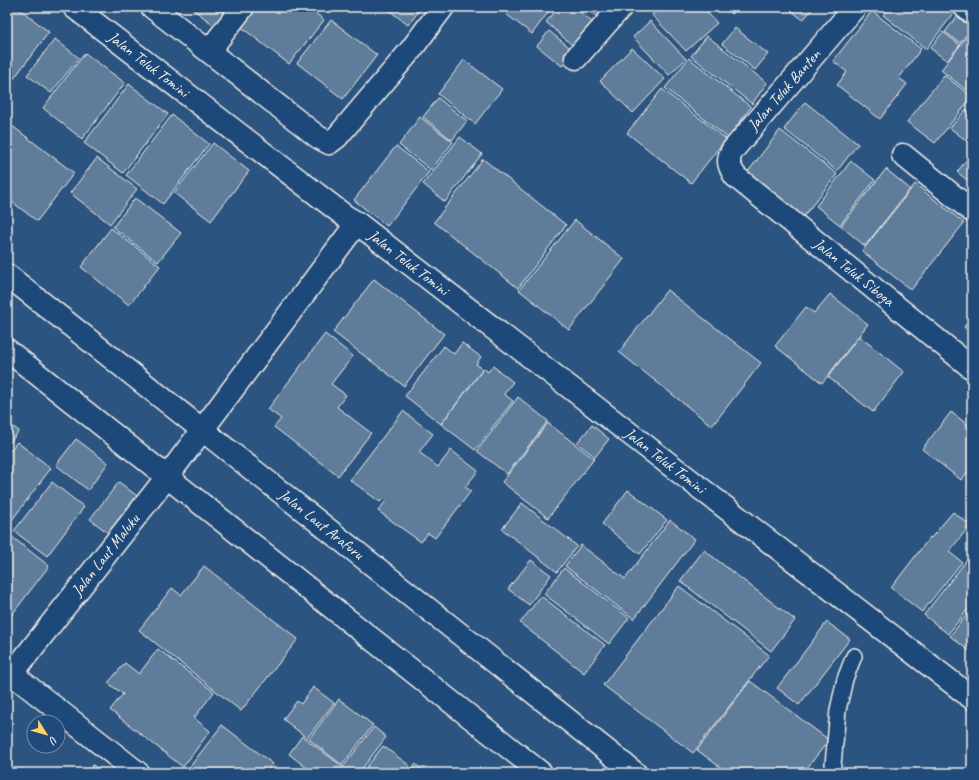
<svg xmlns="http://www.w3.org/2000/svg" width="979" height="780" font-family="Caveat,sans-serif">
<rect width="100%" height="100%" fill="#2c5481"/>
<filter id="ink" filterUnits="userSpaceOnUse"><feTurbulence type="fractalNoise" baseFrequency=".025" numOctaves="2"/><feDisplacementMap in="SourceGraphic" scale="8" xChannelSelector="R" yChannelSelector="G"/><feConvolveMatrix kernelMatrix="1 2 1 2 8 2 1 2 1" color-interpolation-filters="sRGB"/></filter>
<g filter="url(#ink)">
<path fill="#5e7b9a" stroke="#f4f1e8" d="M 7,7 L 17,7 L 49,32 L 9,85 L 7,83 Z
M 190,7 L 236,7 L 219,29 Z
M 256,7 L 308,7 L 324,20 L 289,64 L 241,27 Z
M 385,7 L 422,7 L 408,25 Z
M 512,7 L 552,7 L 532,34 L 506,14 Z
M 559,7 L 575,7 L 600,29 L 580,52 L 546,22 Z
M 585,7 L 617,7 L 604,23 Z
M 660,7 L 702,7 L 717,23 L 686,51 L 652,15 Z
M 726,7 L 741,7 L 731,14 Z
M 787,7 L 814,7 L 803,20 Z
M 890,7 L 949,7 L 955,12 L 926,49 L 883,15 Z
M 962,10 L 972,18 L 972,28 L 960,43 L 945,32 Z
M 872,11 L 921,49 L 899,78 L 907,84 L 880,119 L 837,85 L 847,72 L 833,61 Z
M 331,20 L 377,55 L 343,99 L 297,63 Z
M 650,21 L 686,59 L 669,75 L 633,37 Z
M 735,28 L 768,54 L 755,70 L 722,44 Z
M 972,30 L 972,82 L 966,90 L 941,70 Z
M 549,31 L 574,51 L 562,66 L 537,46 Z
M 943,32 L 960,45 L 947,61 L 930,48 Z
M 707,36 L 767,83 L 752,104 L 691,56 Z
M 55,39 L 79,58 L 51,93 L 27,75 Z
M 632,48 L 665,79 L 633,113 L 600,81 Z
M 85,53 L 125,83 L 82,139 L 43,108 Z
M 689,58 L 751,107 L 728,138 L 665,88 Z
M 464,60 L 502,89 L 475,124 L 438,94 Z
M 944,75 L 972,97 L 935,143 L 907,122 Z
M 129,84 L 168,114 L 123,173 L 84,143 Z
M 662,89 L 726,139 L 691,183 L 627,133 Z
M 438,98 L 467,121 L 452,140 L 423,117 Z
M 805,102 L 858,144 L 837,171 L 784,129 Z
M 966,109 L 972,114 L 972,145 L 950,128 Z
M 172,115 L 209,144 L 163,204 L 126,175 Z
M 420,117 L 453,142 L 431,170 L 399,145 Z
M 7,122 L 74,173 L 37,221 L 7,198 Z
M 780,130 L 837,174 L 803,217 L 747,173 Z
M 460,137 L 482,154 L 445,202 L 423,184 Z
M 213,143 L 249,171 L 211,221 L 174,193 Z
M 396,146 L 429,172 L 387,226 L 354,200 Z
M 972,153 L 972,184 L 957,172 Z
M 97,158 L 137,189 L 110,224 L 70,193 Z
M 483,159 L 566,225 L 518,288 L 434,222 Z
M 851,161 L 875,180 L 840,225 L 816,206 Z
M 886,169 L 910,189 L 865,246 L 841,226 Z
M 915,184 L 964,223 L 911,290 L 862,251 Z
M 135,198 L 181,233 L 158,262 L 113,227 Z
M 575,220 L 624,259 L 569,330 L 519,290 Z
M 111,228 L 160,266 L 129,305 L 81,267 Z
M 374,279 L 444,334 L 404,386 L 333,332 Z
M 667,290 L 761,363 L 712,426 L 619,352 Z
M 830,294 L 868,324 L 822,383 L 775,346 L 806,307 L 814,313 Z
M 972,316 L 972,334 L 964,327 Z
M 325,334 L 353,356 L 331,384 L 346,395 L 337,407 L 371,433 L 338,476 L 274,427 L 281,419 L 268,409 Z
M 859,336 L 904,372 L 873,412 L 828,377 Z
M 462,343 L 481,357 L 476,364 L 483,369 L 441,424 L 405,396 L 444,346 L 454,354 Z
M 493,366 L 513,382 L 504,394 L 513,401 L 475,450 L 441,424 L 484,368 L 488,372 Z
M 518,397 L 548,421 L 507,474 L 477,451 Z
M 403,411 L 433,434 L 419,452 L 438,467 L 451,450 L 478,471 L 465,487 L 471,491 L 435,538 L 428,533 L 421,542 L 378,511 L 386,501 L 383,499 L 380,502 L 350,480 Z
M 951,412 L 972,428 L 972,467 L 961,480 L 922,449 Z
M 7,422 L 19,431 L 7,446 Z
M 548,423 L 594,459 L 548,518 L 502,482 Z
M 592,425 L 609,439 L 595,457 L 577,443 Z
M 76,439 L 108,463 L 88,490 L 56,465 Z
M 17,442 L 51,468 L 9,524 L 7,523 L 7,455 Z
M 52,482 L 84,507 L 47,556 L 14,531 Z
M 119,482 L 137,496 L 108,533 L 90,519 Z
M 628,490 L 667,520 L 640,554 L 602,524 Z
M 522,503 L 577,546 L 557,572 L 502,529 Z
M 953,512 L 970,525 L 949,552 L 962,562 L 922,612 L 891,588 L 930,537 L 931,538 Z
M 670,520 L 695,539 L 634,619 L 565,566 L 581,545 L 625,579 Z
M 7,533 L 49,566 L 7,621 Z
M 704,550 L 795,620 L 771,651 L 680,581 Z
M 972,553 L 972,604 L 948,634 L 924,615 Z
M 531,560 L 551,575 L 529,605 L 508,589 Z
M 204,566 L 298,639 L 241,711 L 139,630 L 172,588 L 181,595 Z
M 564,568 L 629,618 L 609,644 L 544,594 Z
M 679,586 L 769,655 L 693,753 L 603,685 Z
M 541,596 L 605,645 L 584,673 L 520,623 Z
M 972,608 L 972,653 L 950,636 Z
M 827,622 L 850,639 L 799,705 L 777,688 Z
M 158,649 L 214,692 L 194,718 L 210,731 L 183,767 L 110,710 L 123,694 L 108,683 L 125,663 L 139,674 Z
M 750,681 L 829,740 L 803,773 L 728,773 L 697,750 Z
M 313,687 L 334,703 L 307,738 L 283,719 L 297,701 L 301,704 Z
M 339,699 L 373,725 L 342,765 L 309,739 Z
M 222,725 L 273,764 L 266,773 L 185,773 Z
M 374,727 L 386,737 L 359,773 L 313,773 L 289,754 L 302,736 L 343,767 Z
M 383,746 L 410,766 L 405,773 L 362,773 Z
M 415,764 L 427,773 L 409,773 Z
M 93,765 L 104,773 L 86,773 Z"/>
<g fill="none" stroke-linecap="round" stroke-linejoin="round">
<defs>
<path id="service" d="M 833,765 L 838,710 L 845,679 L 854,656"/>
<g id="minor">
<path id="s1" d="M 74,7 L 345,216 L 357,223 L 972,698"/>
<path d="M 152,7 L 318,137 L 329,143 L 337,137 L 410,51 L 443,7"/>
<path id="s2" d="M 855,7 L 732,151 C 726,162 730,167 735,176 L 972,368"/>
<path d="M 965,7 L 972,13"/>
<path d="M 209,51 L 243,7"/>
<path d="M 576,58 L 621,7"/>
<path d="M 903,155 L 972,211"/>
<path d="M 7,670 L 138,773"/>
<path id="s3" d="M 7,680 L 167,477 L 357,223"/>
</g>
<g id="tertiary">
<path id="s4" d="M 7,275 L 635,773"/>
<path d="M 7,350 L 541,773"/>
</g>
</defs>
<use href="#service" stroke="#f4f1e8" stroke-width="18"/>
<use href="#minor" stroke="#f4f1e8" stroke-width="25"/>
<use href="#tertiary" stroke="#f4f1e8" stroke-width="25"/>
<use href="#service" stroke="#1f4a7a" stroke-width="15"/>
<use href="#minor" stroke="#1f4a7a" stroke-width="22"/>
<use href="#tertiary" stroke="#1f4a7a" stroke-width="22"/>
</g>
</g>
<g text-anchor="middle" dominant-baseline="central" stroke-width="4" stroke-linejoin="round" paint-order="stroke">
<g font-size="16" fill="#f4f1e8" stroke="#1f4a7a">
<text stroke="none"><textPath href="#s1" startOffset="94">Jalan Teluk Tomini</textPath></text>
<text transform="translate(784 90) rotate(-49)">Jalan Teluk Banten</text>
<text stroke="none"><textPath href="#s1" startOffset="421">Jalan Teluk Tomini</textPath></text>
<text stroke="none"><textPath href="#s2" startOffset="369">Jalan Teluk Siboga</textPath></text>
<text stroke="none"><textPath href="#s1" startOffset="745">Jalan Teluk Tomini</textPath></text>
<text stroke="none"><textPath href="#s4" startOffset="401">Jalan Laut Arafuru</textPath></text>
<text stroke="none"><textPath href="#s3" startOffset="159">Jalan Laut Maluku</textPath></text>
</g>
</g>
<rect width="979" height="780" fill="none" stroke="#1f4a7a" stroke-width="24"/>
<rect x="12" y="12" width="955" height="756" fill="none" stroke="#f4f1e8" stroke-width="1.5" filter="url(#ink)"/>
<g transform="translate(46 734) rotate(127)"><circle r="19" fill="#1f4a7a" stroke="#748da6"/>
<path d="M0-3L7 15L0 10L-7 15Z" fill="#ffd166"/>
<text y="-6" font-size="11" font-weight="bold" text-anchor="middle" fill="#f4f1e8">U</text>
</g>
</svg>
